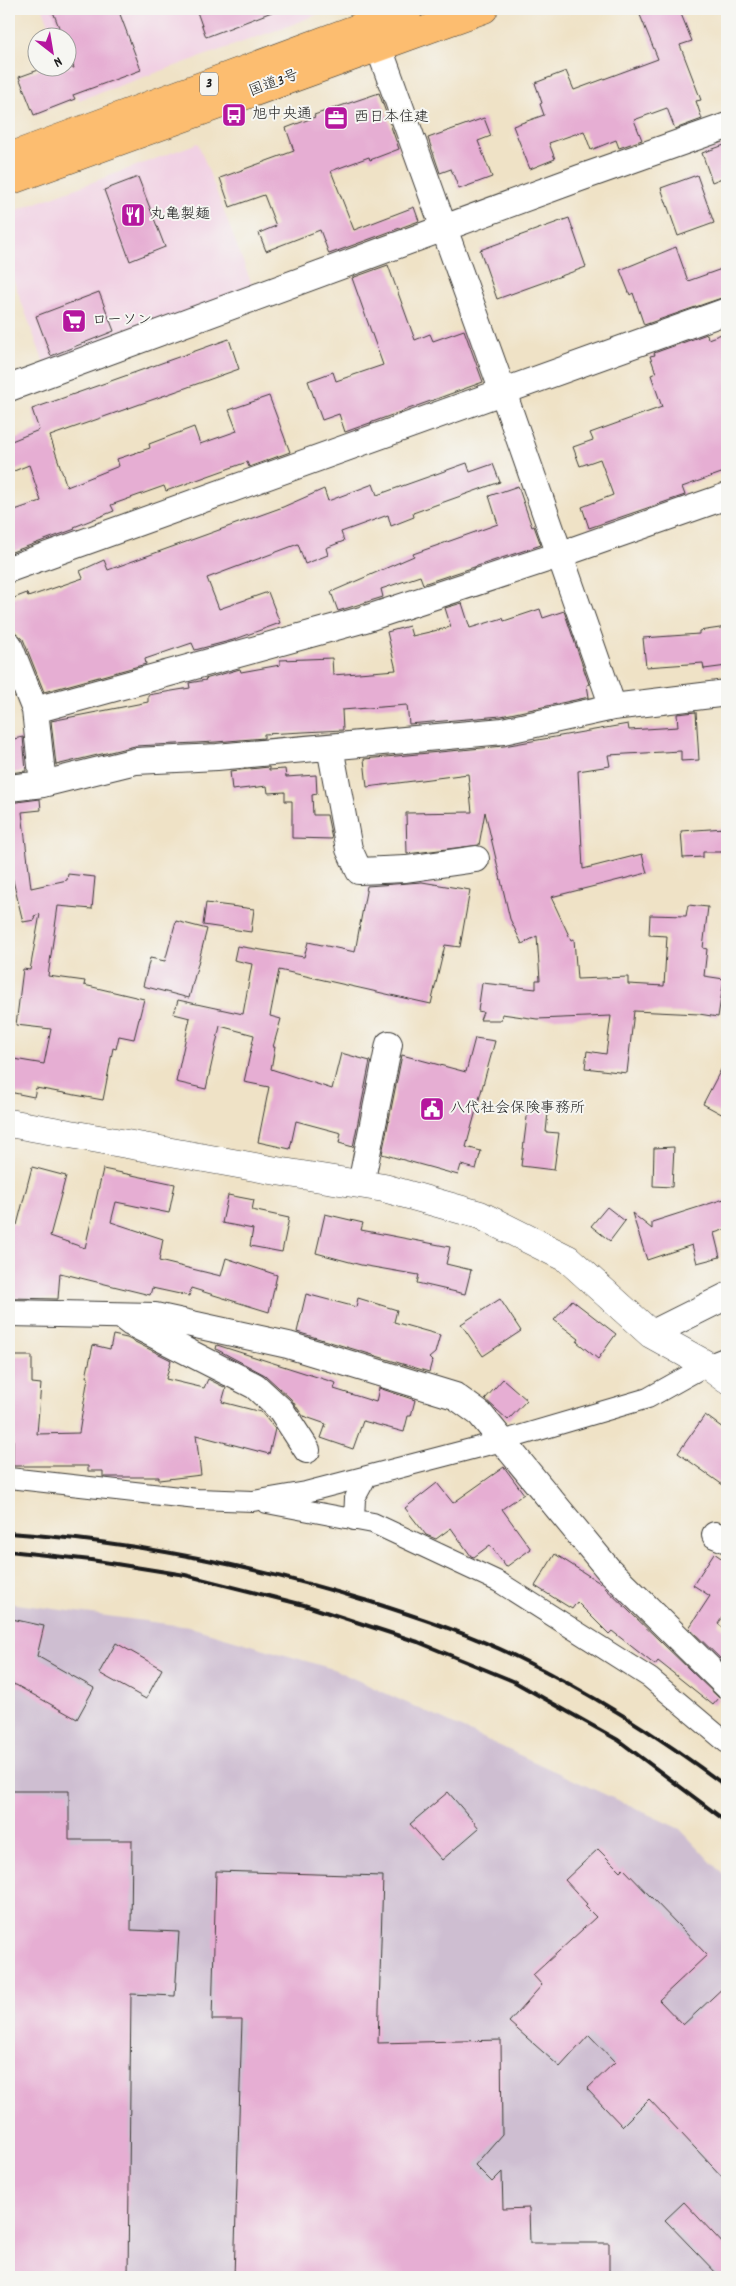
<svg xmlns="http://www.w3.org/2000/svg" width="736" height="2286" font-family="Dekko,'Klee One',sans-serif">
<rect width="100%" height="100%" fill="#f6f6f2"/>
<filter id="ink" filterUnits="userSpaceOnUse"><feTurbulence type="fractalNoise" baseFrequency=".02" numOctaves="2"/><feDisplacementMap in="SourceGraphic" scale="10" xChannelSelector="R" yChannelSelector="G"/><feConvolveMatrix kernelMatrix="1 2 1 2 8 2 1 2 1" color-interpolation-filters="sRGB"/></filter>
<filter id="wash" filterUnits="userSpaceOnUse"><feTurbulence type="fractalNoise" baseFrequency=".0096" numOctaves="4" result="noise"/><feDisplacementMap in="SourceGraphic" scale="20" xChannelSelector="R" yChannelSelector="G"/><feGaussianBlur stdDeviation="1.12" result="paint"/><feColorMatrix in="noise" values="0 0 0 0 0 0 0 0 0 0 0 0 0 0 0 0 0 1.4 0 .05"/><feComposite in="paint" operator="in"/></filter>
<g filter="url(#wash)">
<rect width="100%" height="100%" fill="#efe2c6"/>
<path fill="#f1d0e3" d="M 43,9 L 330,9 L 294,24 L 79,100 L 66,68 L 68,68 L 68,38 L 54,37 Z
M 198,143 L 253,288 L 45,366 L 9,268 L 9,213 Z"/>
<path fill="#cebed1" d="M 9,1603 L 190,1627 L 333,1669 L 680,1829 L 727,1879 L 727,2277 L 9,2277 Z"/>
<g id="blocks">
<path fill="#e6aed3" d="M 52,9 L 118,9 L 141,70 L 73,95 L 75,99 L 34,115 L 19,77 L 44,68 L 74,68 L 68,50 L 68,38 L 63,38 Z
M 196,9 L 277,9 L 277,10 L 206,37 Z
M 657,9 L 679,9 L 692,41 L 680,45 L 701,100 L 696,101 L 702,119 L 675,129 L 667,108 L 634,120 L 642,140 L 619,148 L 616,140 L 591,150 L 584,131 L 549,143 L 555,159 L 530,169 L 513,126 L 544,115 L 540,104 L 542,103 L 535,83 L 566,71 L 574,90 L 658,59 L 640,15 Z
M 379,93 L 399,149 L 370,160 L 369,157 L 331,171 L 354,230 L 414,207 L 419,221 L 329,254 L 320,230 L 266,251 L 259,233 L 276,226 L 264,195 L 230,207 L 220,178 L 294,151 L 286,128 L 315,117 L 314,115 Z
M 484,118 L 491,136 L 478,141 L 492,177 L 459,189 L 451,169 L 440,173 L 428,138 Z
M 727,144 L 727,176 L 712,182 L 702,153 Z
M 697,175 L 714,223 L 678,236 L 661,188 Z
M 138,177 L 165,247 L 130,261 L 104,190 Z
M 569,218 L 586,267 L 497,299 L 480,250 Z
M 676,247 L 688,281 L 727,267 L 727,296 L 644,325 L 633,293 L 630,295 L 620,270 Z
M 388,265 L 415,340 L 430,334 L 433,341 L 464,330 L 483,382 L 345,432 L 339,414 L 322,420 L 308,381 L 333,372 L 336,381 L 383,365 L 352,278 Z
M 99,292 L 114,331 L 51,356 L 36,316 Z
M 727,332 L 727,471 L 682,487 L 685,495 L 589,528 L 582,507 L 613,495 L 600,459 L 580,466 L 573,447 L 593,440 L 590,433 L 662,407 L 651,375 L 656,373 L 650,356 L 655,355 L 654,353 L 707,334 L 708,339 Z
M 229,339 L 239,369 L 50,436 L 67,487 L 119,466 L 117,459 L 150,448 L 149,444 L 194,427 L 200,444 L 237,431 L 229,410 L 269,396 L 290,452 L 249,467 L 247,462 L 166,491 L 164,486 L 111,505 L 114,511 L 74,527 L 75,529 L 9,553 L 9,512 L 41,501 L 29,465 L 9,473 L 9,442 L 39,430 L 32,409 Z
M 467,463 L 470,472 L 493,464 L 500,482 L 413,513 L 414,517 L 391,526 L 388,515 L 341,532 L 344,541 L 326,548 L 328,555 L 305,564 L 298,544 L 207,578 L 219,609 L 268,592 L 280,623 L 233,640 L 195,650 L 192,643 L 145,659 L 146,664 L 44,692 L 23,639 L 15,632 L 9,616 L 9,600 L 27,593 L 28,597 L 83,578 L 80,571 L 104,560 L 108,570 L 283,507 L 324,489 L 328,501 L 373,484 L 377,495 Z
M 518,486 L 532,527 L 534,526 L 541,545 L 423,584 L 420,576 L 381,589 L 383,597 L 338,611 L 331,592 L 414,556 L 413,554 L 498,524 L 489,496 Z
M 462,603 L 470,628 L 503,618 L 504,621 L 540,609 L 543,618 L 564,611 L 589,684 L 587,685 L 589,697 L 501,716 L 409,724 L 407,705 L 342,710 L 343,730 L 264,734 L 264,738 L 216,742 L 135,746 L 56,765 L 51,721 L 148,702 L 148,695 L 190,688 L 189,683 L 206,680 L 205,679 L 240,669 L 241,672 L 280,665 L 280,660 L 332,658 L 333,675 L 396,670 L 387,632 L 409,626 L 412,636 L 451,627 L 445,608 Z
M 727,627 L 727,666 L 704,669 L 703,663 L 646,667 L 643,638 L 699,634 L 699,631 Z
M 696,712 L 699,760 L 681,761 L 681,751 L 608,755 L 610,766 L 578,771 L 583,869 L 642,854 L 647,873 L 551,897 L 571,940 L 574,939 L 577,979 L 628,977 L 628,984 L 664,986 L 667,936 L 649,935 L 650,915 L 686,916 L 688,905 L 708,907 L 703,948 L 707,949 L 704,976 L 724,979 L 718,1017 L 699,1014 L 634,1011 L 627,1073 L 585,1068 L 587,1051 L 606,1054 L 611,1016 L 537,1019 L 502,1014 L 501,1020 L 480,1020 L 483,1012 L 478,1011 L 482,983 L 536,989 L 536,980 L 540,980 L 537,936 L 522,944 L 510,919 L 485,812 L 479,845 L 407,854 L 406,813 L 472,812 L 468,774 L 367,787 L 364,759 L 504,746 L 628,724 L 629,730 L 678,727 L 677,714 Z
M 23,737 L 26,771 L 9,773 L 9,740 Z
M 269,767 L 269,770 L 285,769 L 286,777 L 316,775 L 317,794 L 312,795 L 313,815 L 327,815 L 332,839 L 292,838 L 292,801 L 285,801 L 285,792 L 268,793 L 267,786 L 232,790 L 230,771 Z
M 40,799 L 41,810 L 22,812 L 31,888 L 67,880 L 68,874 L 95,877 L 92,909 L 58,906 L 48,976 L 85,981 L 84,985 L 144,999 L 134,1039 L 119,1036 L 116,1049 L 113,1048 L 103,1100 L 36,1088 L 34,1097 L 9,1092 L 14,1059 L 44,1064 L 51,1029 L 16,1025 L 23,969 L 30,970 L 40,914 L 34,916 L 35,920 L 23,922 L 11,872 L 9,872 L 9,803 Z
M 725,828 L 725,852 L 703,852 L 703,857 L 683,858 L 681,831 Z
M 422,882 L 470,890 L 460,947 L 445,945 L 431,1004 L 279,970 L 270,1016 L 281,1019 L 273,1047 L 275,1047 L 271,1069 L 332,1089 L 341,1053 L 370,1061 L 353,1147 L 339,1143 L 341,1133 L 296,1121 L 290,1149 L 258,1142 L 269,1087 L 244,1082 L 254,1035 L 220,1026 L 206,1089 L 176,1082 L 190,1018 L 174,1014 L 178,1000 L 243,1014 L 252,964 L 234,960 L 237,946 L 304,957 L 308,942 L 355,952 L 367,886 Z
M 206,903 L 254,909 L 251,932 L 203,925 Z
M 176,921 L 207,929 L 189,998 L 143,986 L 150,958 L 165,961 Z
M 475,1038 L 495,1041 L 466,1147 L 481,1151 L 476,1169 L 461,1165 L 458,1175 L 382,1154 L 402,1055 L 466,1072 Z
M 727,1058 L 727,1117 L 703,1104 Z
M 529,1101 L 549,1103 L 546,1132 L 559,1133 L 554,1170 L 521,1166 Z
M 674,1147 L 672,1187 L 653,1186 L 654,1148 Z
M 32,1167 L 66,1176 L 50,1236 L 85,1248 L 103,1169 L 175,1184 L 169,1213 L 116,1202 L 111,1222 L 163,1239 L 159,1261 L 221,1276 L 226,1258 L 277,1275 L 269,1312 L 191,1288 L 189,1296 L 152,1288 L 150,1295 L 60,1273 L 58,1299 L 9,1298 L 9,1222 L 17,1225 Z
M 228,1195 L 254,1200 L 252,1210 L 289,1218 L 282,1252 L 250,1246 L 253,1229 L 222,1223 Z
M 724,1199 L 727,1212 L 727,1229 L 714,1233 L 720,1257 L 697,1263 L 692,1245 L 647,1260 L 632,1213 L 652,1229 L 652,1222 Z
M 607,1207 L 625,1221 L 610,1241 L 591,1226 Z
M 325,1214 L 363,1223 L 361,1230 L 450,1247 L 446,1264 L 471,1270 L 465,1294 L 417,1283 L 419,1275 L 361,1265 L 316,1253 Z
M 306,1294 L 356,1307 L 358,1298 L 397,1310 L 394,1322 L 440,1335 L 435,1353 L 429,1358 L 432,1361 L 429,1372 L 297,1332 Z
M 500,1299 L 521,1331 L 483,1356 L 461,1324 Z
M 572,1300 L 616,1334 L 598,1359 L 577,1342 L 579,1339 L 554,1320 Z
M 113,1335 L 127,1338 L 171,1360 L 166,1379 L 204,1388 L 208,1379 L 226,1388 L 222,1402 L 261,1412 L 275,1429 L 269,1454 L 196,1435 L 201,1475 L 159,1480 L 159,1477 L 103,1477 L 103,1471 L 88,1471 L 88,1466 L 13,1466 L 13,1408 L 9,1407 L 9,1356 L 32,1356 L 32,1383 L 41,1384 L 37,1434 L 79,1433 L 88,1377 L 86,1377 L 93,1345 L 110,1349 Z
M 217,1345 L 336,1383 L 334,1389 L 376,1402 L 379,1388 L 415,1400 L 411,1416 L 408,1416 L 404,1432 L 363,1421 L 353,1449 L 321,1438 L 326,1424 L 303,1416 L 291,1399 L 265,1375 L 216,1349 Z
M 503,1379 L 527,1400 L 508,1420 L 485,1399 Z
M 705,1415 L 727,1431 L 727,1488 L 678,1453 Z
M 504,1467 L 524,1494 L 502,1509 L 531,1549 L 506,1567 L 490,1545 L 474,1557 L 471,1556 L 451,1528 L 436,1539 L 426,1535 L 405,1508 L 437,1483 L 453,1503 Z
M 714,1553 L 727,1562 L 727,1610 L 718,1624 L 727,1631 L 727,1665 L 689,1628 L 710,1596 L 693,1585 Z
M 555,1554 L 600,1583 L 719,1698 L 713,1705 L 658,1661 L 655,1665 L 612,1631 L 609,1634 L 577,1602 L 572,1609 L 535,1586 Z
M 12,1619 L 44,1626 L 37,1656 L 94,1688 L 77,1719 L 16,1685 L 9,1684 L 9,1636 Z
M 116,1643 L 162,1669 L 146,1699 L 99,1673 Z
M 9,1791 L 69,1791 L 69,1840 L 132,1840 L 131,1930 L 179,1932 L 175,1996 L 131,1994 L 128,2277 L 9,2277 L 12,1861 L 9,1861 Z
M 448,1792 L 479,1828 L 442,1860 L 410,1824 Z
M 598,1849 L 620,1871 L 623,1868 L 707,1955 L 659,2000 L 683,2025 L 727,1984 L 727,2182 L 649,2099 L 622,2126 L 587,2089 L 615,2062 L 589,2035 L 560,2067 L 509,2022 L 542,1985 L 533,1975 L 596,1917 L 585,1906 L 587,1904 L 565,1880 Z
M 216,1871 L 383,1876 L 378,2043 L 501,2040 L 502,2134 L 475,2165 L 492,2182 L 502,2172 L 503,2209 L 529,2208 L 530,2243 L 609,2243 L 609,2277 L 234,2277 L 242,2020 L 212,2020 Z
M 684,2202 L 727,2248 L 727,2277 L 720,2277 L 665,2220 Z"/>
</g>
</g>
<g filter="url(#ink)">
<use href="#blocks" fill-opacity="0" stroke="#3c3a36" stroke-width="1"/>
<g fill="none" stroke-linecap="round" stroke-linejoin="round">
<defs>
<path id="pedestrian" d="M 9,1478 L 197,1499 L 253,1501 L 306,1492 L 502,1441 L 648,1398 L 707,1365 L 727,1357
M 267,1503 L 373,1523 L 499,1582 L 650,1678 L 727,1743
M 354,1520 L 355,1498 L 367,1476"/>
<path id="minor" d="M 365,9 L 503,392 L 613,707
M 9,388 L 580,178 L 727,126
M 9,569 L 727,311
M 9,645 L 35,710 L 43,784
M 35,710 L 365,619 L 559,555 L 727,496
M 330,747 L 349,849 L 359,871 L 406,869 L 476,859
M 9,788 L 43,784 L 136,761 L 217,757 L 503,731 L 613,707 L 727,693
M 361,1184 L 389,1044
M 9,1313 L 155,1316 L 288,1345 L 455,1396 L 480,1414 L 608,1569 L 727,1686
M 123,1317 L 131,1323 L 255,1386 L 281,1410 L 307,1450
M 651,1334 L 727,1296
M 715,1535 L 727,1540"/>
<path id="tertiary" d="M 9,1123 L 277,1171 L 384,1188 L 480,1215 L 568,1259 L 651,1334 L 707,1365 L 727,1380"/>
<path id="trunk" d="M 9,157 L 409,9
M 9,181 L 484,9"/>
</defs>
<use href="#pedestrian" stroke="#3c3a36" stroke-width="22"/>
<use href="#minor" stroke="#3c3a36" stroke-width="28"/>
<use href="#tertiary" stroke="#3c3a36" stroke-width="29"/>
<use href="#trunk" stroke="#3c3a36" stroke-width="29"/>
<use href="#pedestrian" stroke="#fff" stroke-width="20"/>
<use href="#minor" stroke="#fff" stroke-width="26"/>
<use href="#tertiary" stroke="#fff" stroke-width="28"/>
<use href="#trunk" stroke="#fcbd6f" stroke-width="28"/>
<path stroke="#1c1c1c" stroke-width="4" d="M 9,1533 C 130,1541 255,1566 371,1602 C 421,1618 472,1635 519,1658 C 593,1694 662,1738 727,1787
M 9,1551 L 91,1560 L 185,1575 L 304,1605 L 418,1642 L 513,1681 L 618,1740 L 727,1822"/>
</g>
</g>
<defs>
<symbol id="bus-square" viewBox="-11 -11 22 22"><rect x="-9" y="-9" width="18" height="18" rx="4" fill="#b5179e" stroke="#f6f6f2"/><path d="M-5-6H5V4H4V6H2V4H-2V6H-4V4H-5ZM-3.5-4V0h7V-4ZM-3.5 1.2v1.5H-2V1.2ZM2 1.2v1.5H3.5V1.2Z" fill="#fff"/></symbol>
<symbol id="office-square" viewBox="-11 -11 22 22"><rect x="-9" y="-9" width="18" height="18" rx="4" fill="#b5179e" stroke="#f6f6f2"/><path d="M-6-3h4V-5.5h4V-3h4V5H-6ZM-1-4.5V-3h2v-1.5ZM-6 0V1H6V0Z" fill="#fff"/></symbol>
<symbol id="restaurant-square" viewBox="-11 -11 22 22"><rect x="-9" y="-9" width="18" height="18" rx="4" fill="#b5179e" stroke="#f6f6f2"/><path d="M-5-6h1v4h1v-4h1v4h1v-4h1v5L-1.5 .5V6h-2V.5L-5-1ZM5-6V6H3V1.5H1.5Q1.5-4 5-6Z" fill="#fff"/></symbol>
<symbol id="supermarket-square" viewBox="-11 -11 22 22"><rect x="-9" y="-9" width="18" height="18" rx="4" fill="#b5179e" stroke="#f6f6f2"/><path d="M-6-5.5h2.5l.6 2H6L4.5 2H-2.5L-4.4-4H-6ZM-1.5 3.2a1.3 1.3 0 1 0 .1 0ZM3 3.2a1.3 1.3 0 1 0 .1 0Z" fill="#fff"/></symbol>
<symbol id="civic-square" viewBox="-11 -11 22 22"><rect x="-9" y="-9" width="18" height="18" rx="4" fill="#b5179e" stroke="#f6f6f2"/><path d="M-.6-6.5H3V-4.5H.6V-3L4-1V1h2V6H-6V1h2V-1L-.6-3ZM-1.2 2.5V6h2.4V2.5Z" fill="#fff"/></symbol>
</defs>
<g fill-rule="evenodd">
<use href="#bus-square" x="220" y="101" width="28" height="28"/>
<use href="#office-square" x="322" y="104" width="28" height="28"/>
<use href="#restaurant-square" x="119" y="201" width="28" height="28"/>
<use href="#supermarket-square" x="60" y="307" width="28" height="28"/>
<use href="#civic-square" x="418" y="1095" width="28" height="28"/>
</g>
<g text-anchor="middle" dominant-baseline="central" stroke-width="4" stroke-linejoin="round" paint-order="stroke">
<rect fill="#f6f6f2" stroke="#5d5d5c" stroke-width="1" x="200" y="72.5" width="18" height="23" rx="4"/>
<g font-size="14" font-weight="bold" fill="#1c1c1c">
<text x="209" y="84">3</text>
</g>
<g font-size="15" fill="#1c1c1c" stroke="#f6f6f2">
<text transform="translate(274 84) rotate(-20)">国道3号</text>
</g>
<g font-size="15" fill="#1c1c1c" stroke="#f6f6f2" text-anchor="start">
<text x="252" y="115">旭中央通</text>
<text x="354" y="118">西日本住建</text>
<text x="150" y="215">丸亀製麺</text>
<text x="92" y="321">ローソン</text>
<text x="450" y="1109">八代社会保険事務所</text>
</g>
</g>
<rect width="736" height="2286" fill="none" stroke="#f6f6f2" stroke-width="30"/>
<g transform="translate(52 52) rotate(149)"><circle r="24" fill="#f6f6f2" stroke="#9f9f9c"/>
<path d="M0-4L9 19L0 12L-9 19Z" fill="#b5179e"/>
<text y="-8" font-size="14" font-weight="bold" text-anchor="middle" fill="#1c1c1c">N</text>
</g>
</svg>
